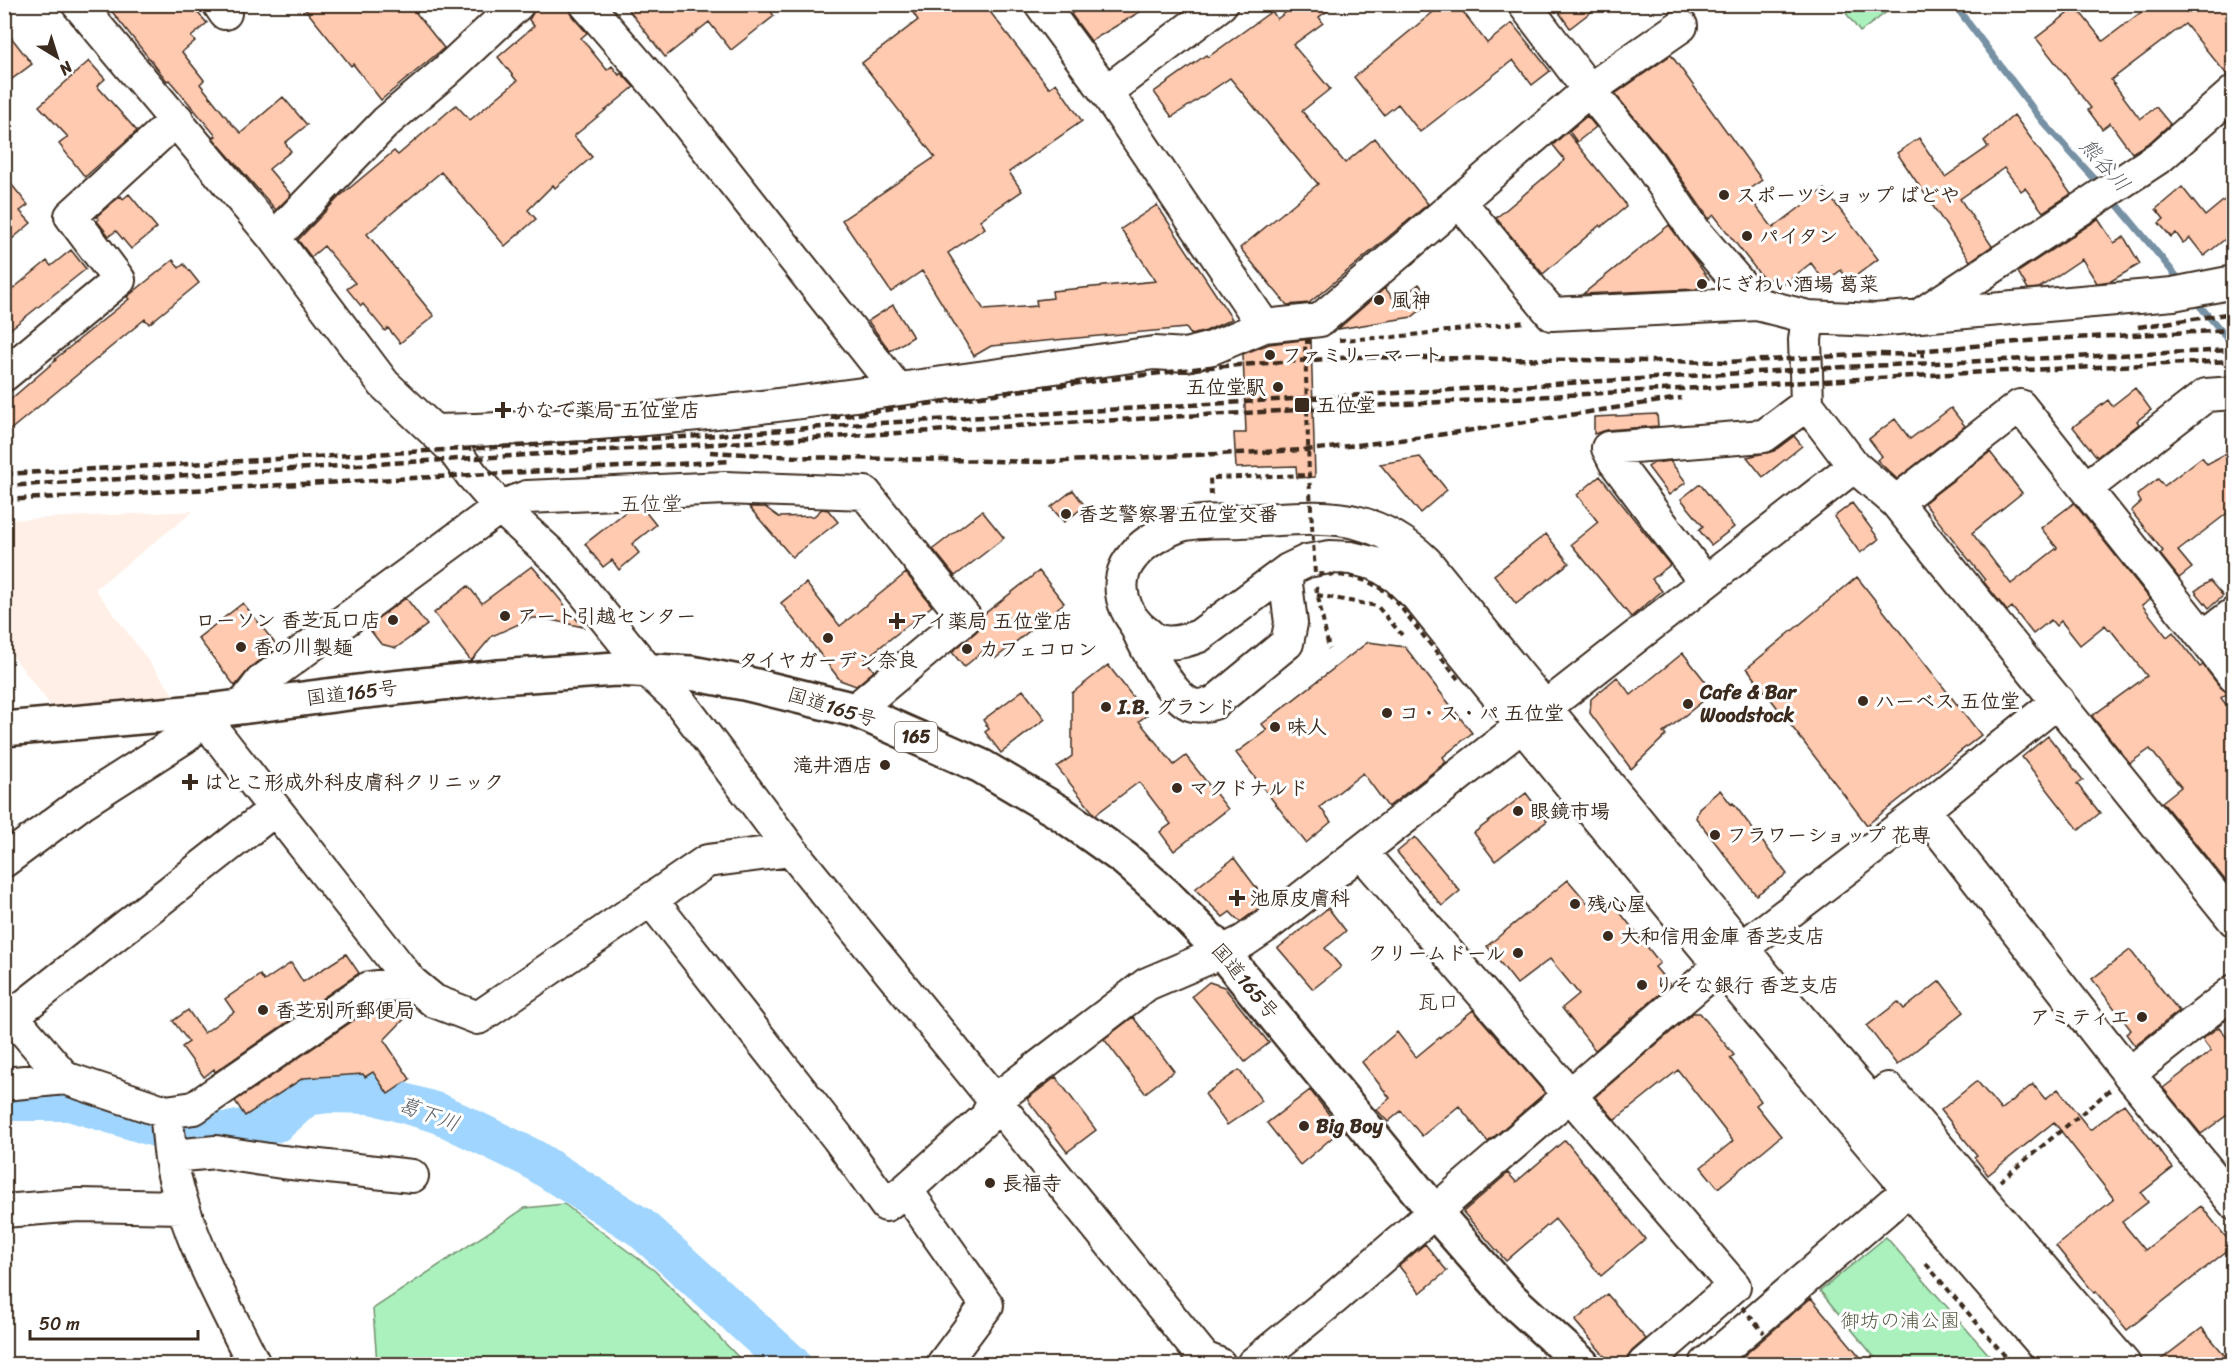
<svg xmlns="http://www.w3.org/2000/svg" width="2238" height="1369" font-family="Sriracha,'Klee One',sans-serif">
<rect width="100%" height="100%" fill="#fff"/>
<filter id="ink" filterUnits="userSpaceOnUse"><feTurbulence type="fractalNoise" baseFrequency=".0167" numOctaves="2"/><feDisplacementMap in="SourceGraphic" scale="12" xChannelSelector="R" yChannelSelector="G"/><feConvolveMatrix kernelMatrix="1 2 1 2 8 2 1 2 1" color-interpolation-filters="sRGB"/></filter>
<g filter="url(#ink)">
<path fill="#ffefe7" d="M 194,511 L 95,589 L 180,703 L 58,715 L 5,646 L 5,520 Z"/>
<path fill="#aaf1bd" stroke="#728e6e" stroke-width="1.5" d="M 1840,5 L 1896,5 L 1860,32 Z
M 564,1204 L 655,1271 L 745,1364 L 377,1364 L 373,1309 L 525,1208 Z
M 1886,1237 L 1997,1364 L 1880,1364 L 1820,1291 Z"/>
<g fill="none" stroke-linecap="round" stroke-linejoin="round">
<path stroke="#7791a4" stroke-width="7" d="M 1954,4 L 2043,122 L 2101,186
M 2111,197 L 2182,283
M 2194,299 L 2234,346"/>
<path stroke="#9fd5fe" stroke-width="40" d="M 4,1101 L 70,1101 L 166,1130 L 228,1132 L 277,1122 L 306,1096 L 329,1093 L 372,1094 L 438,1113 L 531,1158 L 640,1227 L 791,1364"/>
</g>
<path fill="#ffcab0" stroke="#3b2a1e" stroke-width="1.5" d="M 106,4 L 191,5 L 207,23 L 191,37 L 195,41 L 182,52 L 204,80 L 200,84 L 231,123 L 241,133 L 283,97 L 307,125 L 285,143 L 291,151 L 269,169 L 291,195 L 276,210 L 213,138 L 216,136 L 192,107 L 169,80 L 167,81 Z
M 301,4 L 409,4 L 444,48 L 381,100 L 353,64 L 351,66 Z
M 538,4 L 568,4 L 572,16 L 587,33 L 581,38 L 607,70 L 612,66 L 619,75 L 621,73 L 634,87 L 574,136 L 592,157 L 555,188 L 553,185 L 528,210 L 536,219 L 505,246 L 441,172 L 367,234 L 434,316 L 400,343 L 388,328 L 385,331 L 363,304 L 361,306 L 347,289 L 355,283 L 324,246 L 311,257 L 298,240 L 339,197 L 394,151 L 398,155 L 456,105 L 470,120 L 517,81 L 498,57 L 534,26 L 529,20 Z
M 624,4 L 766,4 L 774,16 L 731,50 L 709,22 L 665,57 Z
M 907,4 L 984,4 L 1049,88 L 1056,83 L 1082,121 L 1009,172 L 1022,191 L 980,220 L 985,228 L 948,253 L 984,310 L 1037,306 L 1036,300 L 1053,298 L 1052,291 L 1156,281 L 1121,229 L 1157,205 L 1232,319 L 1206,331 L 1191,335 L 1186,328 L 991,346 L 974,356 L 922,271 L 891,292 L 842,220 L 935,157 L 862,63 L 918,20 Z
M 1086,4 L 1153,4 L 1091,41 L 1071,14 Z
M 1297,4 L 1337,4 L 1319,17 L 1323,23 L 1293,45 L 1330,89 L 1302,111 L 1345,163 L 1375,138 L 1428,204 L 1309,303 L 1287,305 L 1240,248 L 1318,184 L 1230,78 L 1172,117 L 1154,92 L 1206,55 L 1208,57 L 1272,11 L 1277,19 Z
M 1443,4 L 1457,4 L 1487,43 L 1512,23 L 1550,71 L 1532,85 L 1513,60 L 1420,132 L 1398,104 L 1384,115 L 1354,77 Z
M 1553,4 L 1601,4 L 1570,28 Z
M 2152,4 L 2234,4 L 2234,74 L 2228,76 L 2185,24 L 2111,80 L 2140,119 L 2156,107 L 2170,124 L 2150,142 L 2132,153 L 2110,123 L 2102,129 L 2088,110 L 2091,108 L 2036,38 L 2076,7 L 2103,41 Z
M 4,28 L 32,64 L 4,85 Z
M 1671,55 L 1762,180 L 1745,192 L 1773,228 L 1824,189 L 1878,259 L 1849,281 L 1841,270 L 1825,282 L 1811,263 L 1783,285 L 1761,276 L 1714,215 L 1709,219 L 1663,152 L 1615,94 Z
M 89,61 L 105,79 L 97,86 L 137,131 L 85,177 L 59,144 L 68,137 L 39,106 Z
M 2014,115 L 2071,194 L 2043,212 L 2025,188 L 2021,191 L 2004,168 L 1960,199 L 1992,246 L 1970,261 L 1897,153 L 1919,138 L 1945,177 L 1988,147 L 1984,141 Z
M 1587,116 L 1596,127 L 1577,142 L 1569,131 Z
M 1567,132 L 1624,202 L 1626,207 L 1601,227 L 1600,225 L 1543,274 L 1496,218 L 1565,160 L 1553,145 Z
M 4,175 L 28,205 L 20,211 L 31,223 L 12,239 L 4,230 Z
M 2182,187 L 2205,216 L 2234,192 L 2234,232 L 2204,256 L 2190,238 L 2183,243 L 2176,233 L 2171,237 L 2159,223 L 2164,219 L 2156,209 Z
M 129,194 L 157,228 L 131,249 L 116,231 L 109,236 L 97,221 L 99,219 L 97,216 L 112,203 L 121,196 L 123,199 Z
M 2098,219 L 2114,243 L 2124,237 L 2140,264 L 2111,281 L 2097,283 L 2082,259 L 2039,288 L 2028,289 L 2018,272 Z
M 1669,225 L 1709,279 L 1696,289 L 1583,294 Z
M 71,250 L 86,269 L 4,334 L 4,296 L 47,261 L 51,266 Z
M 173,260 L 179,268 L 184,264 L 199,283 L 149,324 L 145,319 L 4,435 L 4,405 L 56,360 L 55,359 L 129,299 L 127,297 Z
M 1419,284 L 1432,301 L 1412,317 L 1338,329 L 1385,288 L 1396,302 Z
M 893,305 L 913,337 L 890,351 L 868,321 Z
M 1311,339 L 1315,477 L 1297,478 L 1296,466 L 1236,468 L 1234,433 L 1246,433 L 1243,354 L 1269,344 Z
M 2135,388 L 2151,410 L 2137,421 L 2139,424 L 2097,457 L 2073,427 L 2108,400 L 2112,406 Z
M 1951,408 L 1965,426 L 1897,479 L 1877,460 L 1882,456 L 1869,439 L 1895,419 L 1910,439 Z
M 1657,414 L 1658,426 L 1607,430 L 1594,434 L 1594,417 Z
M 1794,436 L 1802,446 L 1763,477 L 1747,457 L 1774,451 Z
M 2234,449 L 2234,508 L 2178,551 L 2192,568 L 2179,578 L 2160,554 L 2163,551 L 2131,511 L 2141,502 L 2137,495 L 2158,479 L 2164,486 L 2202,457 L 2207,464 Z
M 1990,452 L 2022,493 L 1972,533 L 2011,584 L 2057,548 L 2041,528 L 2074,503 L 2150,599 L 2142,605 L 2167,637 L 2173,632 L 2200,667 L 2203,665 L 2220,687 L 2228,693 L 2221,698 L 2234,715 L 2234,891 L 2162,802 L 2181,787 L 2150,749 L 2130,763 L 2092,716 L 2147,676 L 2110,629 L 2109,630 L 2105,625 L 2080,645 L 2061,621 L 2056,626 L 2051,620 L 2033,634 L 2012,607 L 2007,611 L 1983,581 L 1985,580 L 1924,503 Z
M 1420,457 L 1447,490 L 1420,513 L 1380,464 Z
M 1670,461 L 1686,482 L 1669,495 L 1648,467 L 1654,463 Z
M 1600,476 L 1670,565 L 1652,579 L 1662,591 L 1631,617 L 1571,544 L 1598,522 L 1577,495 Z
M 1700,484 L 1734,527 L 1711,545 L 1699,530 L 1703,526 L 1681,499 Z
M 1073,490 L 1085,506 L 1064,522 L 1051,507 Z
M 1852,503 L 1879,539 L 1860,553 L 1834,517 Z
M 749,507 L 765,507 L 779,517 L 814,516 L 822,509 L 828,510 L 838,522 L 792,557 Z
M 628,510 L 644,510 L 656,525 L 632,544 L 639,553 L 619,570 L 612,560 L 603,567 L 585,544 Z
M 982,511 L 1004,538 L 955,576 L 933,549 Z
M 1546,534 L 1569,563 L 1516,604 L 1494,575 Z
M 532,566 L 583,627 L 542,618 L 532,618 L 492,636 L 471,661 L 434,613 L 468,586 L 482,603 Z
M 1039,571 L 1064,603 L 996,658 L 988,647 L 964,667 L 952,652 L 977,631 L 982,624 L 983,615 Z
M 906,573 L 932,606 L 865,659 L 874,671 L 856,686 L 840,680 L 781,603 L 806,583 L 840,626 Z
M 1857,577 L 1981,735 L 1867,825 L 1747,668 Z
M 2210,581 L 2223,596 L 2209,608 L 2195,591 Z
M 406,598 L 427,625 L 396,648 L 381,644 L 367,626 Z
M 243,603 L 278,647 L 250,668 L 235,686 L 198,638 Z
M 1368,642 L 1405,647 L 1472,733 L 1443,757 L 1446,762 L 1388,807 L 1363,773 L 1320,807 L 1331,822 L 1306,843 L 1236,753 L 1267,730 L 1262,724 Z
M 1683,653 L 1712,690 L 1706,695 L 1708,697 L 1663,733 L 1666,735 L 1631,769 L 1590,713 L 1591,699 L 1617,677 L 1631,695 Z
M 1108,665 L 1147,715 L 1139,721 L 1174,765 L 1186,756 L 1228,809 L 1174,851 L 1160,832 L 1171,824 L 1139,782 L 1095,815 L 1057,767 L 1072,756 L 1072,693 Z
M 1023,690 L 1045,719 L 1001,753 L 985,732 L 989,729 L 983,720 Z
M 2048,736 L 2083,780 L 2077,784 L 2100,813 L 2079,830 L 2022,757 Z
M 1720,790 L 1731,804 L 1733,803 L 1787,874 L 1756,895 L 1696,818 L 1699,808 Z
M 1526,793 L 1547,821 L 1495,861 L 1474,833 Z
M 1415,837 L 1460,891 L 1442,906 L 1397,852 Z
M 1234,858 L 1267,902 L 1240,922 L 1230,912 L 1223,917 L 1195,889 Z
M 1568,880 L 1590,906 L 1598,899 L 1608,911 L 1615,906 L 1660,963 L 1655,967 L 1670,985 L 1595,1050 L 1562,1008 L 1579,994 L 1550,959 L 1517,984 L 1487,946 Z
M 1328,908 L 1346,931 L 1325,948 L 1341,967 L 1313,989 L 1278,948 Z
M 2130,950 L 2179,1011 L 2135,1046 L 2126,1034 L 2131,1030 L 2092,979 Z
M 346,954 L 359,973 L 215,1072 L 214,1069 L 204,1077 L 182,1047 L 189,1042 L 173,1021 L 188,1010 L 204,1033 L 234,1012 L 225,999 L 260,975 L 264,981 L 291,963 L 303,982 Z
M 1940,981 L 1964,1012 L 1897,1065 L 1867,1026 L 1898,1002 L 1904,1009 Z
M 1209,982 L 1224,987 L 1269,1043 L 1245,1062 L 1192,996 Z
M 403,1001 L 413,1010 L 384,1040 L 410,1079 L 388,1094 L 373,1072 L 365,1077 L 363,1074 L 303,1078 L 245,1116 L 235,1101 L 376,1005 L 380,1005 L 382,1008 L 386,1004 Z
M 1473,1010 L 1545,1093 L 1488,1142 L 1459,1106 L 1422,1136 L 1401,1111 L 1388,1122 L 1377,1110 L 1390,1098 L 1362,1062 L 1397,1032 L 1416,1057 Z
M 1693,1013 L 1700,1013 L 1734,1055 L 1730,1058 L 1761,1101 L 1756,1105 L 1781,1136 L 1718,1188 L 1701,1167 L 1733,1141 L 1678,1070 L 1615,1120 L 1595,1097 Z
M 1133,1017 L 1174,1071 L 1145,1093 L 1104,1039 Z
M 2219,1027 L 2234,1047 L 2234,1110 L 2201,1134 L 2163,1088 L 2211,1051 L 2202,1039 Z
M 1239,1070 L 1262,1101 L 1227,1125 L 1205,1094 Z
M 1056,1077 L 1096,1130 L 1067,1152 L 1027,1099 Z
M 1977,1081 L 2001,1110 L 2033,1084 L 2045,1099 L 2058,1089 L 2090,1130 L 2124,1104 L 2173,1168 L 2141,1193 L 2148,1202 L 2122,1222 L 2145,1250 L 2201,1206 L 2233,1246 L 2127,1330 L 2096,1292 L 2094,1293 L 2056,1246 L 2114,1199 L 2054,1122 L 1988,1175 L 1974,1157 L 1977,1155 L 1941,1110 Z
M 1310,1090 L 1341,1130 L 1300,1165 L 1267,1123 Z
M 1565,1140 L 1645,1239 L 1601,1276 L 1555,1219 L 1506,1261 L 1463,1212 L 1508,1173 L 1516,1182 Z
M 1425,1244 L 1447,1271 L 1420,1293 L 1399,1266 Z
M 1607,1294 L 1646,1339 L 1632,1351 L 1627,1358 L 1626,1365 L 1612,1365 L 1575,1321 Z
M 1811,1298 L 1867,1365 L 1733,1365 Z
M 2202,1328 L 2233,1365 L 2154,1365 Z"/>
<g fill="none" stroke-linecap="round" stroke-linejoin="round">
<defs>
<path id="minor" d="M 78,4 L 274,238 L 384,384 L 452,448 L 472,475 L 500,507 L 559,561 L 647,670 L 677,698 L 791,850 L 1204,1358 L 1219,1364
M 219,4 L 225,13
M 586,4 L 673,105 L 897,389
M 1041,4 L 1106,92 L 1264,326 L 1320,320 L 1589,90 L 1681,26
M 1524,4 L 1589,90 L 1648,162 L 1696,233 L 1757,304 L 1808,317 L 1805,340 L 1807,404 L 1854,466 L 1896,502 L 2234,920
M 1106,92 L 1221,4
M 1459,201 L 1552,314 L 1757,304
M 274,238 L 386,122 L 445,72 L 518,4
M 1923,313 L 2161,156 L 2234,92
M 1808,317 L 1875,320 L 2173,294 L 2234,282
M 4,375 L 119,280 L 71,216 L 177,119
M 434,431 C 676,427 915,386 1154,353 L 1186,355 L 1212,348 L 1264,326
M 2086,488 L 2206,395 L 2234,393
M 1896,502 L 2020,406 L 2234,676
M 1705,582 L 1615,462 L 1608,448 L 1764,436 L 1807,404
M 1136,626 C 1145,646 1170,695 1190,704 C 1197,707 1207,705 1214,703 L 1287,643 L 1291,623 L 1286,584 L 1288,570
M 2203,637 L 2234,614
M 242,707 L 261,682 L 500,507 L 527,497 L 725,488 L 865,493 L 965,618 L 855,710
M 1923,810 L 2129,1074 L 2234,1203
M 1361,852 L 1734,1286 L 1644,1364
M 4,861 L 83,802 L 186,736 L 208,711 L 217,735 L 411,982 L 434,1001 L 478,1018 L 707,861 L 791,850
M 651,900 L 838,1138 L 886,1205 L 906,1190
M 1742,948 L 1923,810 L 2058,701
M 4,1007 L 65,1078
M 12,1016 L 274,810
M 2129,1074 L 2234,991
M 4,1084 L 65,1078 L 166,1112 L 194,1108 L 369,988 L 411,982
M 1888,1089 L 2124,1364
M 166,1112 C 169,1133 169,1155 174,1175 C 191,1245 223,1301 254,1364
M 172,1156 L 216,1152 L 282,1162 L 412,1176
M 4,1211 L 78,1205 L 183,1207
M 943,1364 L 987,1305 L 906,1190 L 986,1118 L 994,1101 L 1147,984 L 1222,952 L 1244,941 L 1266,926 L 1854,466
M 1253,1364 L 1333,1299 L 1720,966
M 1706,1364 L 1893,1203
M 2060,1364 C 1840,1113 1627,856 1417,596 L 1397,577 L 1376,564 L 1351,558 L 1330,557 L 1307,561 L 1288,570 L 1199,636 C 1188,640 1176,644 1164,642 C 1158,642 1152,638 1148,634 C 1123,617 1111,581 1133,556 C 1144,542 1161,533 1178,526 C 1197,520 1221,522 1241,521 C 1278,520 1324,513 1359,523 C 1385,530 1406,543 1425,561 L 1791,1008 L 2095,1364"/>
<path id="highway" d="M 4,729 L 208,711 L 365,691 L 499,677 L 616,669 L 691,673 L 744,683 L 855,710 L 981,766 L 1059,812 L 1125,859 L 1167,896 L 1222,952 L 1434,1211 L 1511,1299 L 1582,1364"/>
</defs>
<use href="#minor" stroke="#3b2a1e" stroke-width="36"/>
<use href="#highway" stroke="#3b2a1e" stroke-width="38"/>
<path stroke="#3b2a1e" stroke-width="4" stroke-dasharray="6 4.5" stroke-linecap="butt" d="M 1339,340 L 1394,337 L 1525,322
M 1211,495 L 1210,478 L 1309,475
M 1316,587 L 1329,649
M 1317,595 L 1377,606 L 1402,635
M 2000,1181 L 2110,1090
M 1926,1264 L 2012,1364"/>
<use href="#minor" stroke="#fff" stroke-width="32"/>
<use href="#highway" stroke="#fff" stroke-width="33"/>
<path stroke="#3b2a1e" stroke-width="4.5" stroke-dasharray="9 4.5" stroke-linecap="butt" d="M 2138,327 L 2234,313
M 1917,351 L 2051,339 L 2234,330
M 831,418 L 1030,389 L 1210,367 L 1356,357 L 1728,362 L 1878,354 L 1925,355
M 710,452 L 797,457 L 1043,462 L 1304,450 C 1430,440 1555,416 1681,398
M 4,474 L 719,435 L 847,425 L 1844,367 L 2234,350
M 4,486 L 1151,418 L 2005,371 L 2234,361
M 4,500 L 732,461"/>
<path stroke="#3b2a1e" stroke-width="4" stroke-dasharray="6 4.5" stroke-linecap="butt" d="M 1311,342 L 1305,342 L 1309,475 L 1315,574 C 1348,575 1368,576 1394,599 L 1458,679
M 1742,1307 L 1764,1333"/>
</g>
</g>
<g fill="#3b2a1e" stroke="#fff" stroke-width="2">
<circle cx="1724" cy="195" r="6"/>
<circle cx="1747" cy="236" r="6"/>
<circle cx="1702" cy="284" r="6"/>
<circle cx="1379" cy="300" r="6"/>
<circle cx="1270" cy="355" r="6"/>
<circle cx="1278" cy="387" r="6"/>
<rect x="1294" y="397" width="16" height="16" rx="3"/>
<path d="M500 401h6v6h6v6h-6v6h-6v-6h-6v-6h6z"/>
<circle cx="1066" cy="514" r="6"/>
<circle cx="505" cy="616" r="6"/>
<circle cx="393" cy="620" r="6"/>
<path d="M894 612h6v6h6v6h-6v6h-6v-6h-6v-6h6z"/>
<circle cx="828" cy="638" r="6"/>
<circle cx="241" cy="647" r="6"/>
<circle cx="967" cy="649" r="6"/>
<circle cx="1863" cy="701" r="6"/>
<circle cx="1688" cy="704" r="6"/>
<circle cx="1106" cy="707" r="6"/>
<circle cx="1387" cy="713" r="6"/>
<circle cx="1275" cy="727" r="6"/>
<circle cx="885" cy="765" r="6"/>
<path d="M187 773h6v6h6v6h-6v6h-6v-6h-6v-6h6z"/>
<circle cx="1177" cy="788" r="6"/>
<circle cx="1518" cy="811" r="6"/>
<circle cx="1715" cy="835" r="6"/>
<path d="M1234 889h6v6h6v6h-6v6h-6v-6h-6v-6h6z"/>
<circle cx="1575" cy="904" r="6"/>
<circle cx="1608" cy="936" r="6"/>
<circle cx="1518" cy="953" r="6"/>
<circle cx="1642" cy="985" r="6"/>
<circle cx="263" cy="1010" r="6"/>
<circle cx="2142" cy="1017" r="6"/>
<circle cx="1304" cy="1126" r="6"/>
<circle cx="990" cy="1183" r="6"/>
</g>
<g text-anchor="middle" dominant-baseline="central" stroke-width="6" stroke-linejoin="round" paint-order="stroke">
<rect fill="#fff" stroke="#766a62" stroke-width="1.5" x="895" y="722" width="42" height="30" rx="4.5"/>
<g font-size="18" font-weight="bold" fill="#3b2a1e">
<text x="916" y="737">165</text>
</g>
<g font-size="20" font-weight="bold" fill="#3b2a1e" stroke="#fff" text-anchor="start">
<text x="1736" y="195">スポーツショップ ばどや</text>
<text x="1759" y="236">パイタン</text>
<text x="1714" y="284">にぎわい酒場 葛菜</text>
<text x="1391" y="300">風神</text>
<text x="1282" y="355">ファミリーマート</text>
<text x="1266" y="387" text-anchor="end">五位堂駅</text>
<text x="1316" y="405">五位堂</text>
<text x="515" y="410">かなで薬局 五位堂店</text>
<text x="1078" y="514">香芝警察署五位堂交番</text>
<text x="517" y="616">アート引越センター</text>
<text x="381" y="620" text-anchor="end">ローソン 香芝瓦口店</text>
<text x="909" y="621">アイ薬局 五位堂店</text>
<text x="253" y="647">香の川製麺</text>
<text x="979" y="649">カフェコロン</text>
<text x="828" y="660" text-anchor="middle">タイヤガーデン奈良</text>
<text x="1700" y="692">Cafe &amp; Bar<tspan x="1700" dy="23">Woodstock</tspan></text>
<text x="1875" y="701">ハーベス 五位堂</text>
<text x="1118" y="707">I.B. グランド</text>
<text x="1399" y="713">コ・ス・パ 五位堂</text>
<text x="1287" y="727">味人</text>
<text x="873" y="765" text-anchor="end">滝井酒店</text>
<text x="204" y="782">はとこ形成外科皮膚科クリニック</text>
<text x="1189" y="788">マクドナルド</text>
<text x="1530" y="811">眼鏡市場</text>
<text x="1727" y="835">フラワーショップ 花専</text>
<text x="1250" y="898">池原皮膚科</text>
<text x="1587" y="904">残心屋</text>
<text x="1620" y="936">大和信用金庫 香芝支店</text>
<text x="1506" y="953" text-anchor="end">クリームドール</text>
<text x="1654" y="985">りそな銀行 香芝支店</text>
<text x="275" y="1010">香芝別所郵便局</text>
<text x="2130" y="1017" text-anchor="end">アミティエ</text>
<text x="1316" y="1126">Big Boy</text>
<text x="1002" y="1183">長福寺</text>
</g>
<g font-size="20" fill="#3b2a1e" stroke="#fff">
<text transform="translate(352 693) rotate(-7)">国道165号</text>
<text transform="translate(832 707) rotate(17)">国道165号</text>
<text transform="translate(1245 981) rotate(50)">国道165号</text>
</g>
<g font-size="20" fill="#575c46" stroke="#fff">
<text x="1900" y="1320">御坊の浦公園</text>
</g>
<g font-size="21" font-style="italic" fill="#595d61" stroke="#fff">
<text transform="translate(2105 165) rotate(48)">熊谷川</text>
<text transform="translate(429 1114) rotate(20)">葛下川</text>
</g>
<g font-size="21" fill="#3b2a1e" stroke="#fff">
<text x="651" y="504">五位堂</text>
<text x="1438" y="1002">瓦口</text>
</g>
</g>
<rect width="2238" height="1369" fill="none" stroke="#fff" stroke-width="24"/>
<rect x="12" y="12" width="2214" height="1345" fill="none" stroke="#3b2a1e" stroke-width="2" filter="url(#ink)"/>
<g transform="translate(57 57) rotate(142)" stroke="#ffffff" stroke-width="4.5" paint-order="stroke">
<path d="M0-4.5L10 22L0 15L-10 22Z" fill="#3b2a1e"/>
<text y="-9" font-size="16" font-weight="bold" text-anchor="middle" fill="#3b2a1e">N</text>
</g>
<path d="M30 1330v9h168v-9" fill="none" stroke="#3b2a1e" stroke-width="3"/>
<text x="39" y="1330" font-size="18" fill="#3b2a1e" stroke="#ffffff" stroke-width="4.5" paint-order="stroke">50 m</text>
</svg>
